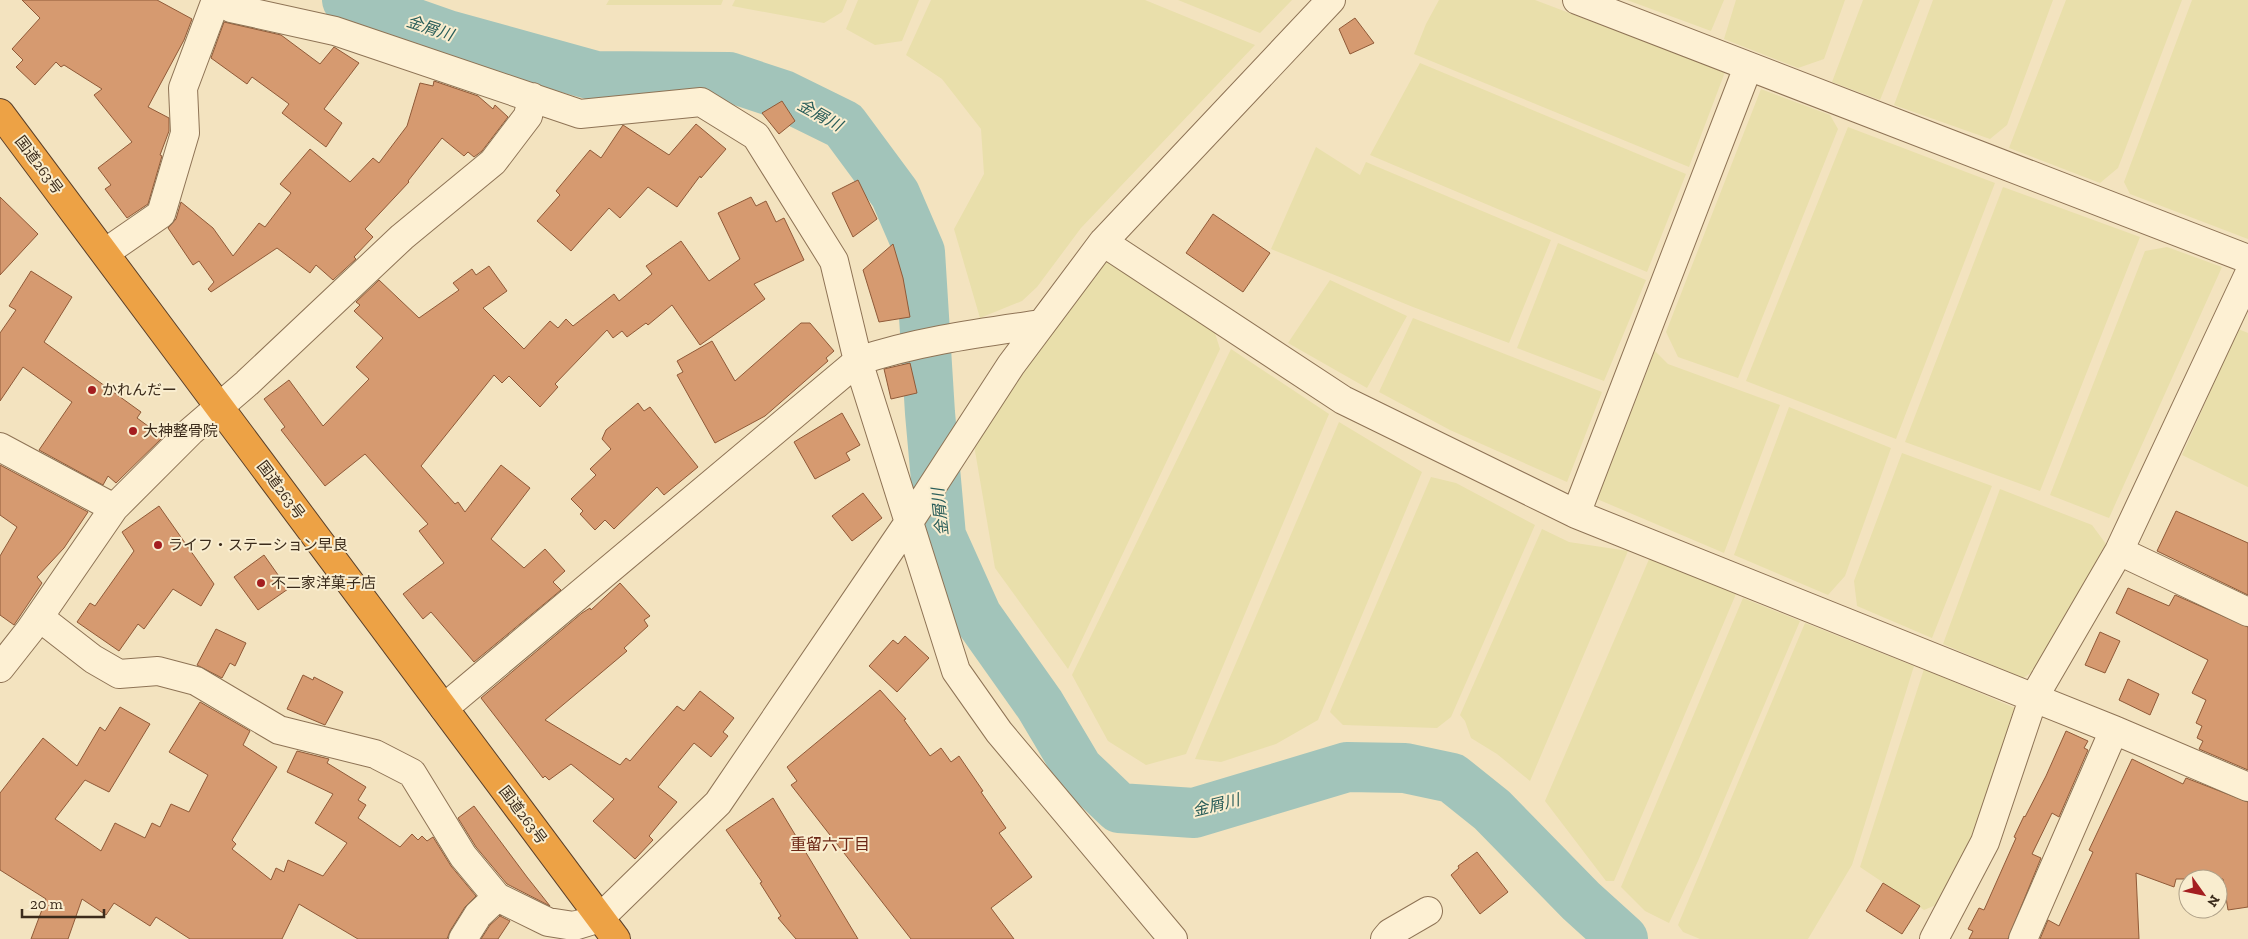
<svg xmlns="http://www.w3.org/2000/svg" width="2248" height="939" font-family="'Zilla Slab','Noto Sans JP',serif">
<rect width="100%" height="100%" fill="#f3e3bf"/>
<path fill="#e9dfab" d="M 609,0 L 723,0 L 721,5 L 606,5 Z
M 735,0 L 847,0 L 842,12 L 824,23 L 732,6 Z
M 858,0 L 919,0 L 902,41 L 875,45 L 846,29 Z
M 931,0 L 1145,0 L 1255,45 L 1081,228 L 1037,287 L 1022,301 L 980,318 L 954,229 L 984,174 L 981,129 L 942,79 L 906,55 Z
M 1178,0 L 1292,0 L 1260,33 Z
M 1439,0 L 1535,0 L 1725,72 L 1689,167 L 1414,54 L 1426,24 Z
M 1627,0 L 1724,0 L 1711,31 Z
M 1736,0 L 1845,0 L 1824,59 L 1798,68 L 1724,39 Z
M 1863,0 L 1920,0 L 1880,100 L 1832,82 Z
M 1933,0 L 2053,0 L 2007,125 L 1990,139 L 1894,105 Z
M 2066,0 L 2182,0 L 2118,168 L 2100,183 L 2009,148 Z
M 2192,0 L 2248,0 L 2248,239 L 2130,194 L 2124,182 Z
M 1420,63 L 1686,174 L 1647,272 L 1370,155 Z
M 1761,89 L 1830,115 L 1838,129 L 1738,378 L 1678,357 L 1666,332 Z
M 1848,127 L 1995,183 L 1896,439 L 1746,381 Z
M 1316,147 L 1360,175 L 1366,162 L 1551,240 L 1509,343 L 1413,307 L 1271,249 Z
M 2003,187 L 2140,237 L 2040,491 L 1905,442 Z
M 1558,243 L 1646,280 L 1604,381 L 1517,348 Z
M 2167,247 L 2222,267 L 2109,518 L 2050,495 L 2145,251 Z
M 1115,260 L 1214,330 L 1220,349 L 1068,669 L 995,568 L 974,445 L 1097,266 Z
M 1330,280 L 1407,316 L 1367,388 L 1288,343 Z
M 1413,318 L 1602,392 L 1567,482 L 1450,430 L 1379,392 Z
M 2238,329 L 2248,333 L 2248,487 L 2182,455 Z
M 1231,349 L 1329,414 L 1186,754 L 1146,765 L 1108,741 L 1072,675 Z
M 1655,351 L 1668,364 L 1780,405 L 1724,553 L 1597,499 Z
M 1789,407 L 1891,448 L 1845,576 L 1828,595 L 1734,555 Z
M 1339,422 L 1422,472 L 1318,720 L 1276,744 L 1221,762 L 1195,759 Z
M 1902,453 L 1992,486 L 1932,638 L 1857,606 L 1854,581 Z
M 1431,477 L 1456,483 L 1535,525 L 1451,717 L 1437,728 L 1343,725 L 1330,712 Z
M 2000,489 L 2092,525 L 2106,544 L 2035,670 L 2023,678 L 1943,644 Z
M 1542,529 L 1569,542 L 1628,551 L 1530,781 L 1497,754 L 1471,738 L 1465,721 L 1460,715 Z
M 1650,557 L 1736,594 L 1614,881 L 1606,881 L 1545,801 Z
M 1743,598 L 1800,621 L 1698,861 L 1669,923 L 1645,911 L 1621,887 Z
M 1805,623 L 1914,666 L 1852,865 L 1808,939 L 1700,939 L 1683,932 L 1678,925 Z
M 1924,669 L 2017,709 L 1973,836 L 1936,905 L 1924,910 L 1860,867 Z"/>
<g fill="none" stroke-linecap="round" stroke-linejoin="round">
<path stroke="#a2c4ba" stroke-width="50" d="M 347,0 L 448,35 L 596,76 L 729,77 L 783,95 L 844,125 L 895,194 L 920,252 L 930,413 L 941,536 L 977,616 L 1040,705 L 1078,769 L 1119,808 L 1194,813 L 1347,767 L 1405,768 L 1452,778 L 1492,810 L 1581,901 L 1623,939"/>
</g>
<path fill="#d69a70" stroke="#905a38" d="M 22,0 L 157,0 L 192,19 L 184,40 L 148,107 L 169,118 L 169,131 L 160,155 L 162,156 L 148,204 L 127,218 L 105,189 L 111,185 L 98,168 L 132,142 L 94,95 L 102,89 L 64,65 L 61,67 L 56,62 L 35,85 L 16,67 L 23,60 L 12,49 L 40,18 Z
M 1355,18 L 1374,43 L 1350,54 L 1339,29 Z
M 224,22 L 281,35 L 320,64 L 334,47 L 359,63 L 324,109 L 342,123 L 326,147 L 282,113 L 289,104 L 252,77 L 247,84 L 211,58 Z
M 434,81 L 478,96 L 493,109 L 495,105 L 508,117 L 482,151 L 474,157 L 468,152 L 464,156 L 442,138 L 408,181 L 409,182 L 365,229 L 373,237 L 354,257 L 356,259 L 333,280 L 316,265 L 310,273 L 277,248 L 211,292 L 208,289 L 214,282 L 199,261 L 193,265 L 168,228 L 176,219 L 181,202 L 213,228 L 233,256 L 259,223 L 265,227 L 291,193 L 280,184 L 310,149 L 350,182 L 373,158 L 379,163 L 407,126 L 420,83 L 433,86 Z
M 782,101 L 795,121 L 779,134 L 762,113 Z
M 696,124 L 726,149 L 701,178 L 700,176 L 677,207 L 648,187 L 620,218 L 609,208 L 571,251 L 537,221 L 560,195 L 556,191 L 590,150 L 601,158 L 623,125 L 669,155 Z
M 858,180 L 877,219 L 853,237 L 832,193 Z
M 0,197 L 38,234 L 0,275 Z
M 751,197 L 756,206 L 766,201 L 776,222 L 784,218 L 804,260 L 754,284 L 765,299 L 700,345 L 672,305 L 648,325 L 646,323 L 627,337 L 622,331 L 613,338 L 607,330 L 555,384 L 558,387 L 540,407 L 509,376 L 502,383 L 494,375 L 421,466 L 455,504 L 458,502 L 465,512 L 501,465 L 530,488 L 491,539 L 524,568 L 545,549 L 565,571 L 553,582 L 561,590 L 474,662 L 431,612 L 423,619 L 403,594 L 444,563 L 419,531 L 428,524 L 365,454 L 325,486 L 281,430 L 285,427 L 264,399 L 289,380 L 323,426 L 369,379 L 356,367 L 383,338 L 354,311 L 360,305 L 356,302 L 379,280 L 419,318 L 459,290 L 453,283 L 472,269 L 476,275 L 489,266 L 507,291 L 483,308 L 524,349 L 550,321 L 558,328 L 566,319 L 573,326 L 614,294 L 619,301 L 652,274 L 646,266 L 681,241 L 709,281 L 740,259 L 718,213 Z
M 1213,214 L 1270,253 L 1243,292 L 1186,253 Z
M 893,244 L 903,278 L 910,317 L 879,322 L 863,270 Z
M 31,271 L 72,297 L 44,342 L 141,412 L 137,418 L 163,437 L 116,483 L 108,476 L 103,485 L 39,450 L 72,402 L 23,367 L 0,401 L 0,333 L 16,310 L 9,306 Z
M 801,323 L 810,323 L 834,351 L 826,358 L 828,361 L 765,416 L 715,443 L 677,375 L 683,372 L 677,361 L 712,341 L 735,381 Z
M 910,363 L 917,393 L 891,399 L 884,369 Z
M 638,403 L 644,411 L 650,407 L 698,467 L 664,495 L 657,487 L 614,529 L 605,520 L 595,530 L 580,514 L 583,511 L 571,499 L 596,475 L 590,469 L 611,449 L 602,439 L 606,430 Z
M 842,413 L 860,445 L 846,453 L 850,460 L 815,479 L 794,442 Z
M 0,465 L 88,512 L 64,548 L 37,577 L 42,583 L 14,625 L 0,615 L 0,556 L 17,527 L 0,515 Z
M 863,493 L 882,518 L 852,541 L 832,516 Z
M 159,506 L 214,584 L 201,606 L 173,589 L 144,629 L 138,624 L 119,651 L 77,622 L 90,603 L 95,606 L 134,551 L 122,532 Z
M 2176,511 L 2248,543 L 2248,595 L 2157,551 Z
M 264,555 L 288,589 L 258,610 L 234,577 Z
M 620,583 L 650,616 L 644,620 L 648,626 L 624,648 L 627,651 L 545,720 L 620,765 L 626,758 L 630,761 L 677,706 L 684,711 L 700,691 L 734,718 L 723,732 L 728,736 L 711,757 L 694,743 L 658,787 L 677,802 L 649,836 L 653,840 L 635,859 L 593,821 L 614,799 L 571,764 L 549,780 L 545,776 L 543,778 L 481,698 L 582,613 L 590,608 L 591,610 Z
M 2128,588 L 2169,606 L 2175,595 L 2248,627 L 2248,770 L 2199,749 L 2203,741 L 2197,738 L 2202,726 L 2196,723 L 2206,700 L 2192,693 L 2208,660 L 2116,613 Z
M 216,629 L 246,643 L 235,666 L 230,663 L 222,678 L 197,665 Z
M 2100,632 L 2120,641 L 2105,673 L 2085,665 Z
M 905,636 L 929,658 L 897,692 L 869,666 L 893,640 L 898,644 Z
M 303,675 L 313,680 L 314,677 L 343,692 L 325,725 L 287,709 Z
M 2128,679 L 2159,694 L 2150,715 L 2119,700 Z
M 880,690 L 906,719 L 904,720 L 930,756 L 941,748 L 951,762 L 959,756 L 983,791 L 981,792 L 1006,828 L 999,833 L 1032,877 L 991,908 L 1014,939 L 911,939 L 791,785 L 797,781 L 787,767 Z
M 200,702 L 250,731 L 243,745 L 277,767 L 232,840 L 236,844 L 232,849 L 271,880 L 276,868 L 284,872 L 288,860 L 323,876 L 347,843 L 315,823 L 333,794 L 287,772 L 297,751 L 329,759 L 327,763 L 366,787 L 358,800 L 366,805 L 358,818 L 400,847 L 412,834 L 418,840 L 422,836 L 427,841 L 433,837 L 451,866 L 476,896 L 465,907 L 450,931 L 447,939 L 358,939 L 299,904 L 282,939 L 190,939 L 156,917 L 150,926 L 114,903 L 106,915 L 82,899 L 68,939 L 31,939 L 46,899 L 0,870 L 0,793 L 43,738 L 77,766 L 100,727 L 105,731 L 120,707 L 150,724 L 109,792 L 85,780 L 55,819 L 101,851 L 115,823 L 145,838 L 152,823 L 160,827 L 171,804 L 189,812 L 208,775 L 169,752 Z
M 2066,731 L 2088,741 L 2084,748 L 2088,750 L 2059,817 L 2052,813 L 2032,854 L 2041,858 L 2008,939 L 1969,939 L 1973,931 L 1968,929 L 1979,908 L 1984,910 L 2016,838 L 2014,837 L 2024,816 L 2025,817 L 2046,776 Z
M 2132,759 L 2183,784 L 2186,778 L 2248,802 L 2248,907 L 2228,910 L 2223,879 L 2176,879 L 2174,887 L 2136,873 L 2139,939 L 2040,939 L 2048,920 L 2059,926 L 2093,852 L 2089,850 Z
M 773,798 L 858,939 L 796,939 L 778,918 L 781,916 L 760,883 L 762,882 L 726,830 Z
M 474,806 L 527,877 L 550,906 L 507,884 L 476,847 L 458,818 Z
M 1477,852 L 1508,892 L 1480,914 L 1451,875 L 1459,868 L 1458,866 Z
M 1883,883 L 1920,906 L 1902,934 L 1866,911 Z
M 500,916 L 510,921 L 498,939 L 481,939 L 490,925 Z"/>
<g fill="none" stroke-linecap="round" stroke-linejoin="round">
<defs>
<path id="minor" d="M 220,0 L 231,8 L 335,31 L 580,114 L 701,102 L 756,136 L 834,261 L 858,361 L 956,671 L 999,732 L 1173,939
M 1577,0 L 2248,259
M 1103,242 L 1343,400 L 1576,514 L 2114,730 L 2248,787
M 106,252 L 161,214 L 185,133 L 183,88 L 216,0
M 0,447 L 114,508
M 1576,514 L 1748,67
M 2119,551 L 2248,612
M 39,617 L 93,659 L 119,674 L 158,671 L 196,681 L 279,730 L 375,754 L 412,773 L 463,856 L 497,897
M 0,668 L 30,630 L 114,508 L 190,432 L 247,383 L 402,237 L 493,162 L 528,116 L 532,97
M 444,708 L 858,361 C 917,341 979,333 1041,324
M 463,939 L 478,915 L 497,897 L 548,922 L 574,926 L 600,918 L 718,803 L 909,522 L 1011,365 L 1103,242 L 1331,0
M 1385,939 L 1390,933 L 1428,911
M 1934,939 L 1985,842 L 2033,699 L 2119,551 L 2248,276
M 2023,939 L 2114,730"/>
<path id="highway" d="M 0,113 L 616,939"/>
</defs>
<use href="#minor" stroke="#8e7355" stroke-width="30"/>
<use href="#highway" stroke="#5b402a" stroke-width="30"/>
<use href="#minor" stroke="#fdf0d3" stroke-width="28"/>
<use href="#highway" stroke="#eda245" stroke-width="28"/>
</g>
<g fill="#a41e20" stroke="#f9edcf" stroke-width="2">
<circle cx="92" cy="390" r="5"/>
<circle cx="133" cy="431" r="5"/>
<circle cx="158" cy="545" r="5"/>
<circle cx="261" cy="583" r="5"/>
</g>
<g text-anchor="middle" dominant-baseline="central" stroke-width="4" stroke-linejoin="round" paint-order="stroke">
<g font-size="15" fill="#3b2b1b" stroke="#f9edcf">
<text transform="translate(39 165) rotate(53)">国道263号</text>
<text transform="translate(281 490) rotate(53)">国道263号</text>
<text transform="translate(523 815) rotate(53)">国道263号</text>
</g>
<g font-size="15" fill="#3b2b1b" stroke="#f9edcf" text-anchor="start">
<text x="102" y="390">かれんだー</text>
<text x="143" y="431">大神整骨院</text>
<text x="168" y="545">ライフ・ステーション早良</text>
<text x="271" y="583">不二家洋菓子店</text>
</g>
<g font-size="16" font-style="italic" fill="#295d59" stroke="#f9edcf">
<text transform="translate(430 28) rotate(18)">金屑川</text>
<text transform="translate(820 115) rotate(29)">金屑川</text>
<text transform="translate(940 512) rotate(-96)">金屑川</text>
<text transform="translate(1216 805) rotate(-14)">金屑川</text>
</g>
<g font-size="16" fill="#6d2715" stroke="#f9edcf">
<text x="830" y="844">重留六丁目</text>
</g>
</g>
<g transform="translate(2203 894) rotate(123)"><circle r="24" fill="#f9edcf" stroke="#ad9f87"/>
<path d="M0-4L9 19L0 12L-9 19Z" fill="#a41e20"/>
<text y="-8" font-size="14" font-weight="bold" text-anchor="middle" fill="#3b2b1b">N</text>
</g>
<path d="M22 909v8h82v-8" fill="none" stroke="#3b2b1b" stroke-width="2.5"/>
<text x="30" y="909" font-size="15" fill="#3b2b1b" stroke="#f9edcf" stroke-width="4" paint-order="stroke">20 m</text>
</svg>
